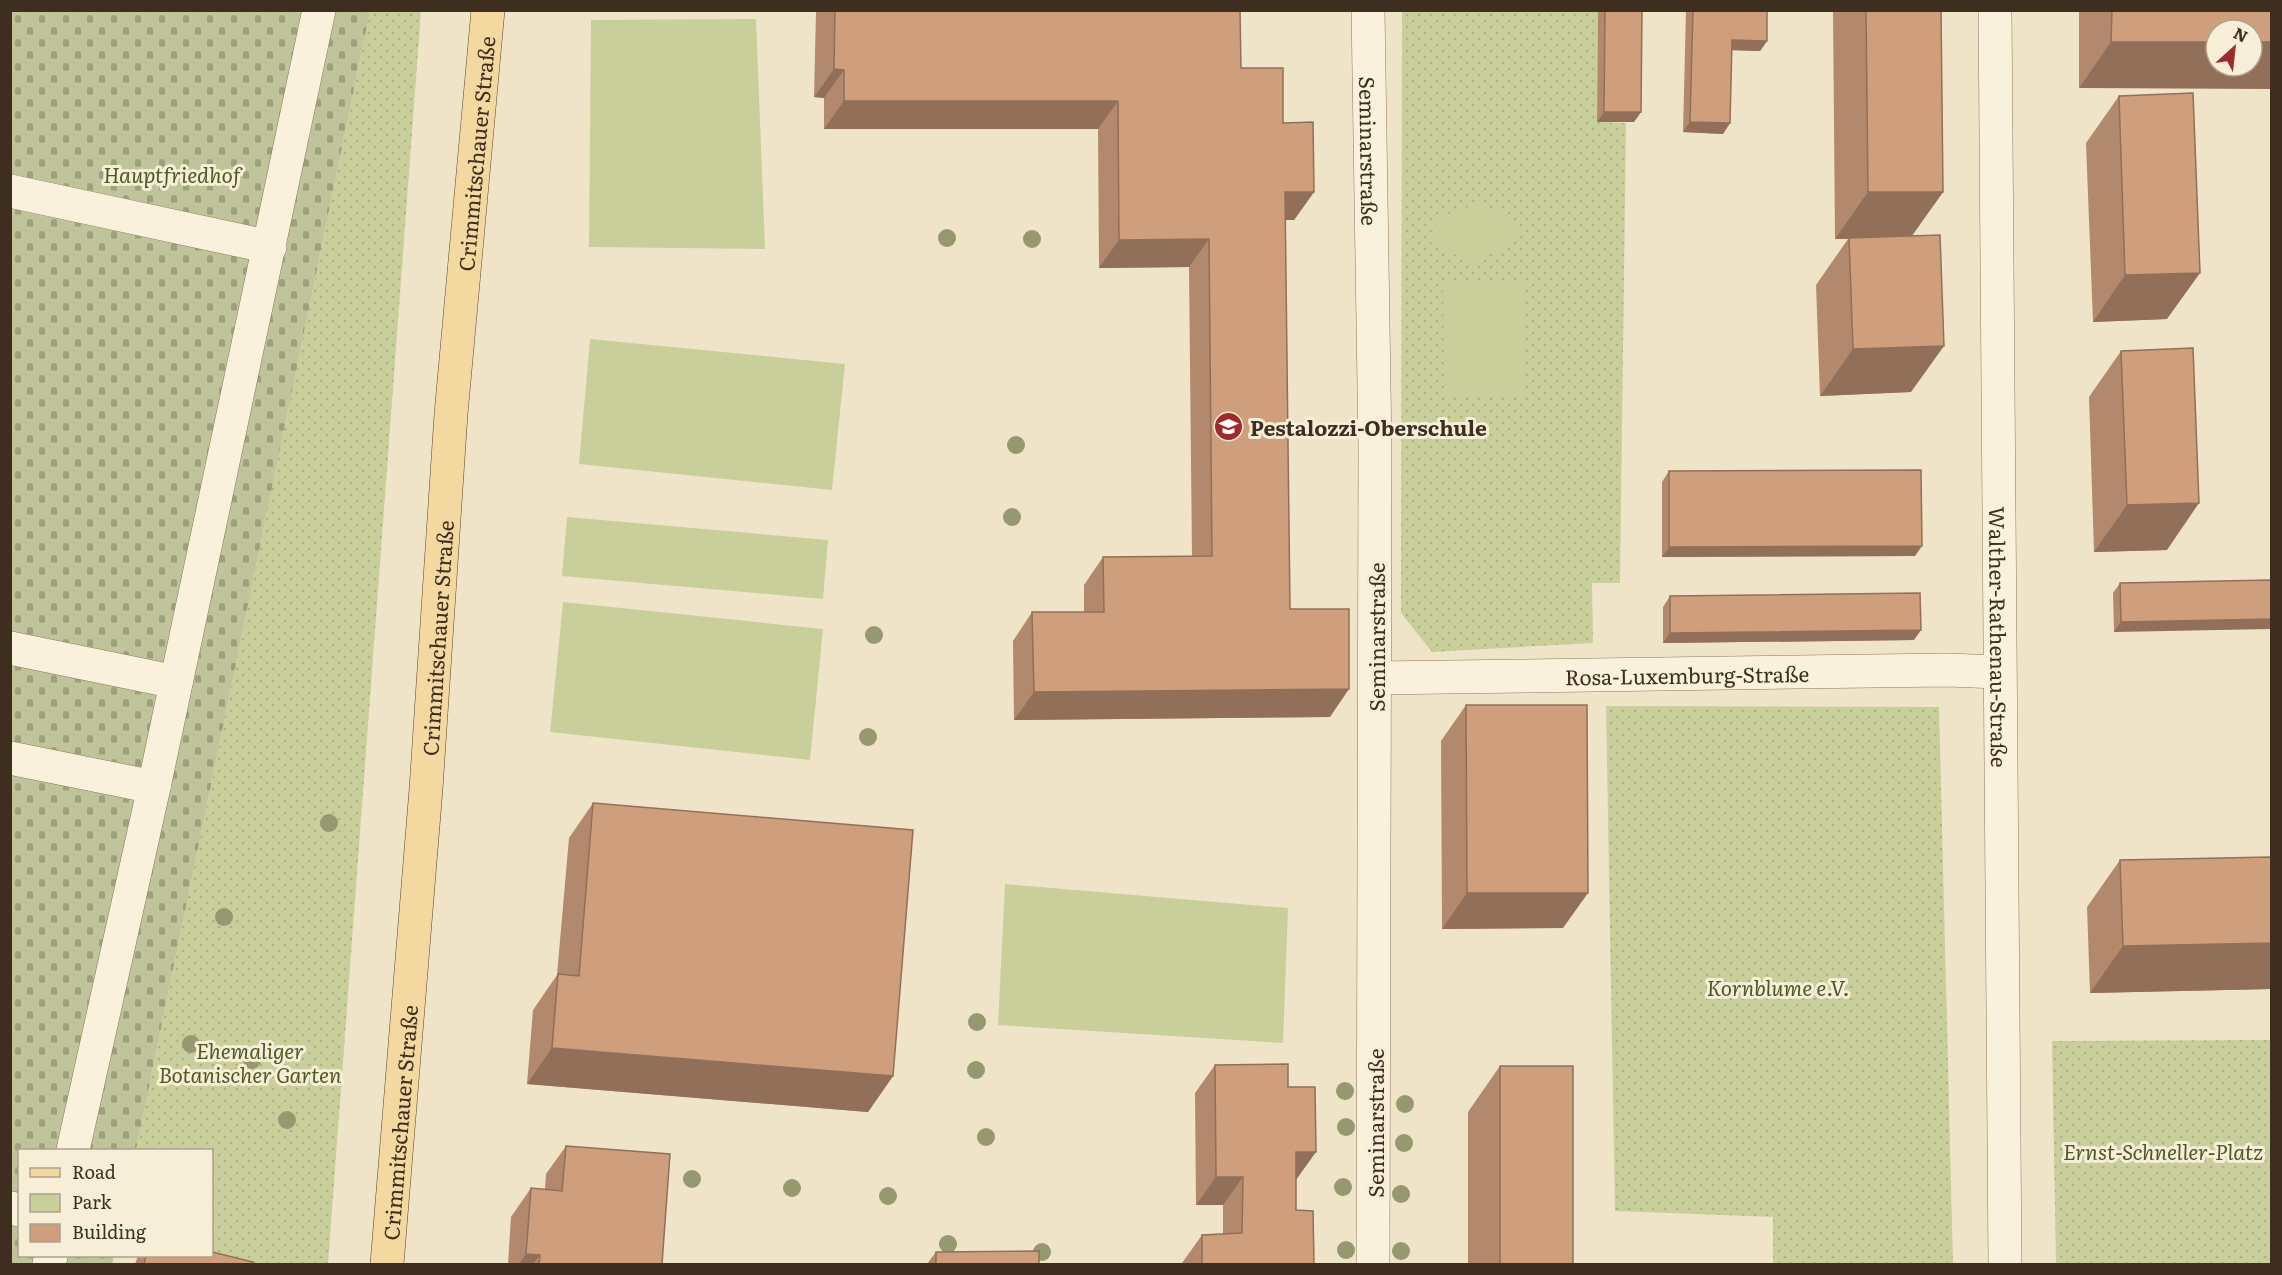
<svg xmlns="http://www.w3.org/2000/svg" width="2282" height="1275" font-family="Literata,serif">
<defs>
<pattern id="green-dots" width="8" height="8" patternUnits="userSpaceOnUse" patternTransform="scale(1.5)"><rect width="8" height="8" fill="#c9cf9b"/><path d="M2 2h.1M6 6h.1" fill="none" stroke="#aeb285" stroke-width="1.8" stroke-linecap="round"/></pattern>
<pattern id="cemetery-stones" width="16" height="16" patternUnits="userSpaceOnUse" patternTransform="scale(1.5)"><rect width="16" height="16" fill="#bfc49a"/><path d="M2 7V4a2 2 0 0 1 4 0v3zM10 15v-3a2 2 0 0 1 4 0v3z" fill="#9ca07d"/></pattern>
</defs>
<rect width="100%" height="100%" fill="#f0e4c8"/>
<path fill="url(#green-dots)" d="M 370,11 L 421,11 L 328,1264 L 256,1264 L 212,1255 L 212,1150 L 136,1150 Z
M 1402,11 L 1598,11 L 1597,122 L 1626,123 L 1620,583 L 1592,583 L 1593,643 L 1432,652 L 1401,613 Z
M 1606,706 L 1939,707 L 1953,1264 L 1773,1264 L 1773,1217 L 1615,1211 Z
M 2271,1040 L 2271,1264 L 2056,1264 L 2052,1041 Z"/>
<path fill="url(#cemetery-stones)" d="M 10,11 L 370,11 L 136,1150 L 20,1150 L 20,1256 L 114,1256 L 112,1264 L 11,1264 Z"/>
<path fill="#c9cf9b" d="M 756,19 L 765,249 L 589,247 L 591,20 Z
M 1481,206 L 1509,215 L 1526,233 L 1475,264 L 1426,240 C 1442,214 1451,208 1481,206 Z
M 1443,282 L 1524,282 L 1525,395 L 1444,395 Z
M 590,339 L 845,364 L 832,490 L 579,464 Z
M 567,517 L 828,540 L 823,599 L 562,576 Z
M 563,602 L 823,629 L 810,760 L 550,732 Z
M 1005,884 L 1288,908 L 1283,1043 L 998,1025 Z"/>
<g fill="none" stroke-linecap="round" stroke-linejoin="round">
<defs>
<g id="minor">
<path id="s1" d="M 1368,10 L 1375,448 L 1373,1264"/>
<path id="s2" d="M 1995,10 L 2005,1264"/>
<path d="M 10,191 L 270,247"/>
<path d="M 10,648 L 176,682"/>
<path id="s3" d="M 1375,678 L 1947,670 L 1999,672"/>
<path d="M 10,758 L 154,787"/>
<path d="M 73,1150 L 154,787 L 319,10"/>
<path d="M 10,1208 L 20,1210"/>
<path d="M 49,1264 L 51,1256"/>
</g>
<g id="major">
<path id="s4" d="M 387,1264 L 426,789 L 451,414 L 488,10"/>
</g>
</defs>
<use href="#minor" stroke="#8d765c" stroke-width="34"/>
<use href="#major" stroke="#5b4430" stroke-width="34"/>
<use href="#minor" stroke="#faf1dc" stroke-width="33"/>
<use href="#major" stroke="#f3d9a0" stroke-width="33"/>
</g>
<g fill="#96986f">
<circle cx="947" cy="238" r="9"/>
<circle cx="1032" cy="239" r="9"/>
<circle cx="1016" cy="445" r="9"/>
<circle cx="1012" cy="517" r="9"/>
<circle cx="874" cy="635" r="9"/>
<circle cx="868" cy="737" r="9"/>
<circle cx="329" cy="823" r="9"/>
<circle cx="224" cy="917" r="9"/>
<circle cx="977" cy="1022" r="9"/>
<circle cx="191" cy="1044" r="9"/>
<circle cx="252" cy="1060" r="9"/>
<circle cx="976" cy="1070" r="9"/>
<circle cx="238" cy="1077" r="9"/>
<circle cx="1345" cy="1091" r="9"/>
<circle cx="1405" cy="1104" r="9"/>
<circle cx="287" cy="1120" r="9"/>
<circle cx="1346" cy="1127" r="9"/>
<circle cx="986" cy="1137" r="9"/>
<circle cx="1404" cy="1143" r="9"/>
<circle cx="692" cy="1179" r="9"/>
<circle cx="1343" cy="1187" r="9"/>
<circle cx="792" cy="1188" r="9"/>
<circle cx="1401" cy="1194" r="9"/>
<circle cx="888" cy="1196" r="9"/>
<circle cx="948" cy="1244" r="9"/>
<circle cx="1346" cy="1250" r="9"/>
<circle cx="1401" cy="1251" r="9"/>
<circle cx="1042" cy="1252" r="9"/>
</g>
<path fill="#b2896c" d="M 817,10 L 1240,10 L 1241,68 L 1283,123 L 1314,192 L 1294,220 L 1285,220 L 1290,609 L 1330,717 L 1014,720 L 1013,641 L 1032,612 L 1084,612 L 1084,585 L 1103,557 L 1192,556 L 1189,267 L 1099,268 L 1098,129 L 824,129 L 824,98 L 814,97 L 816,13 Z
M 1598,10 L 1642,10 L 1641,112 L 1634,122 L 1597,122 Z
M 1686,10 L 1767,10 L 1767,41 L 1760,51 L 1732,50 L 1730,123 L 1723,134 L 1683,132 Z
M 1833,10 L 1941,10 L 1943,192 L 1912,236 L 1911,392 L 1820,396 L 1816,285 L 1848,239 L 1835,239 Z
M 2079,10 L 2271,10 L 2079,88 Z
M 2119,96 L 2167,319 L 2093,322 L 2086,143 Z
M 2121,351 L 2167,550 L 2094,552 L 2089,397 Z
M 1669,471 L 1915,556 L 1662,557 L 1662,482 Z
M 2271,580 L 2114,632 L 2113,593 L 2120,583 Z
M 1670,596 L 1914,640 L 1663,643 L 1663,607 Z
M 1466,705 L 1563,928 L 1442,929 L 1441,741 Z
M 593,803 L 893,1076 L 868,1112 L 527,1084 L 533,1010 L 557,975 L 569,838 Z
M 2271,857 L 2271,989 L 2090,993 L 2087,907 L 2120,860 Z
M 1215,1065 L 1288,1087 L 1296,1179 L 1296,1210 L 1314,1264 L 1182,1264 L 1182,1263 L 1202,1235 L 1223,1234 L 1223,1205 L 1196,1205 L 1195,1093 Z
M 1500,1066 L 1573,1264 L 1468,1264 L 1468,1112 Z
M 566,1146 L 662,1264 L 508,1264 L 511,1217 L 531,1188 L 545,1189 L 546,1174 Z
M 936,1252 L 1039,1264 L 927,1264 Z
M 138,1256 L 212,1256 L 252,1264 L 135,1264 Z"/>
<path fill="#916f58" d="M 1732,40 L 1767,41 L 1760,51 L 1725,50 Z
M 2111,42 L 2216,42 L 2216,66 L 2252,66 L 2252,42 L 2271,42 L 2271,89 L 2079,88 Z
M 834,69 L 844,70 L 824,98 L 814,97 Z
M 844,101 L 1118,101 L 1098,129 L 824,129 Z
M 1604,112 L 1641,112 L 1634,122 L 1597,122 Z
M 1690,122 L 1730,123 L 1723,134 L 1683,132 Z
M 1285,192 L 1314,192 L 1294,220 L 1265,220 Z
M 1868,192 L 1943,192 L 1910,238 L 1835,239 Z
M 1209,239 L 1189,267 L 1099,268 L 1119,240 Z
M 2200,273 L 2167,319 L 2093,322 L 2125,275 Z
M 1944,346 L 1911,392 L 1820,396 L 1853,349 Z
M 2199,503 L 2167,550 L 2094,552 L 2127,505 Z
M 1922,546 L 1915,556 L 1662,557 L 1669,547 Z
M 2271,619 L 2271,629 L 2114,632 L 2121,622 Z
M 1921,630 L 1914,640 L 1663,643 L 1670,633 Z
M 1349,689 L 1330,717 L 1014,720 L 1034,692 Z
M 1467,893 L 1588,893 L 1563,928 L 1442,929 Z
M 2271,943 L 2271,989 L 2090,993 L 2123,946 Z
M 552,1048 L 893,1076 L 868,1112 L 527,1084 Z
M 1296,1152 L 1316,1152 L 1296,1180 Z
M 1216,1177 L 1243,1177 L 1223,1205 L 1196,1205 Z
M 526,1254 L 540,1255 L 533,1264 L 519,1264 Z"/>
<path fill="#cf9f7d" stroke="#916f58" stroke-width="1.5" d="M 835,10 L 1240,10 L 1241,68 L 1283,68 L 1283,123 L 1313,122 L 1314,192 L 1285,192 L 1290,609 L 1349,609 L 1349,689 L 1034,692 L 1032,612 L 1104,612 L 1103,557 L 1212,556 L 1209,239 L 1119,240 L 1118,101 L 844,101 L 844,70 L 834,69 Z
M 1605,10 L 1642,10 L 1641,112 L 1604,112 Z
M 1693,10 L 1767,10 L 1767,41 L 1732,40 L 1730,123 L 1690,122 Z
M 1866,10 L 1941,10 L 1943,192 L 1868,192 Z
M 2112,10 L 2271,10 L 2271,42 L 2252,42 L 2252,30 L 2216,30 L 2216,42 L 2111,42 Z
M 2193,93 L 2200,273 L 2125,275 L 2119,96 Z
M 1940,235 L 1944,346 L 1853,349 L 1849,238 Z
M 2193,348 L 2199,503 L 2127,505 L 2121,351 Z
M 1921,470 L 1922,546 L 1669,547 L 1669,471 Z
M 2271,580 L 2271,619 L 2121,622 L 2120,583 Z
M 1920,593 L 1921,630 L 1670,633 L 1670,596 Z
M 1466,705 L 1587,705 L 1588,893 L 1467,893 Z
M 593,803 L 913,830 L 893,1076 L 552,1048 L 558,974 L 579,976 Z
M 2271,857 L 2271,943 L 2123,946 L 2120,860 Z
M 1288,1064 L 1288,1087 L 1315,1087 L 1316,1152 L 1296,1152 L 1296,1210 L 1313,1211 L 1314,1264 L 1202,1264 L 1202,1235 L 1242,1233 L 1243,1177 L 1216,1177 L 1215,1065 Z
M 1500,1066 L 1573,1066 L 1573,1264 L 1500,1264 Z
M 566,1146 L 670,1154 L 662,1264 L 539,1264 L 540,1255 L 526,1254 L 531,1188 L 562,1191 Z
M 1039,1251 L 1039,1264 L 936,1264 L 936,1252 Z
M 212,1252 L 253,1262 L 252,1264 L 144,1264 L 146,1256 L 212,1256 Z"/>
<defs>
<symbol id="school-disc" viewBox="-11 -11 22 22"><circle r="9.5" fill="#9e2a2b" stroke="#f7eed8"/><path d="M0-5L7-2L0 1L-7-2ZM-4 1L0 2.5L4 1V4Q0 6-4 4Z" fill="#fff"/></symbol>
</defs>
<g fill-rule="evenodd">
<use href="#school-disc" x="1212" y="410" width="33" height="33"/>
</g>
<g text-anchor="middle" dominant-baseline="central" stroke-width="6" stroke-linejoin="round" paint-order="stroke">
<g font-size="21" fill="#3d2e20" stroke="#f7eed8">
<text stroke="none"><textPath href="#s1" startOffset="141">Seminarstraße</textPath></text>
<text stroke="none"><textPath href="#s4" startOffset="1114">Crimmitschauer Straße</textPath></text>
<text stroke="none"><textPath href="#s4" startOffset="628">Crimmitschauer Straße</textPath></text>
<text transform="translate(1375 637) rotate(-90)">Seminarstraße</text>
<text stroke="none"><textPath href="#s2" startOffset="627">Walther-Rathenau-Straße</textPath></text>
<text stroke="none"><textPath href="#s3" startOffset="312">Rosa-Luxemburg-Straße</textPath></text>
<text stroke="none"><textPath href="#s4" startOffset="142">Crimmitschauer Straße</textPath></text>
<text transform="translate(1374 1123) rotate(-90)">Seminarstraße</text>
</g>
<g font-size="21" font-style="italic" fill="#4d5a26" stroke="#f7eed8">
<text x="172" y="173">Hauptfriedhof</text>
<text x="1778" y="986">Kornblume e.V.</text>
<text x="250" y="1049">Ehemaliger<tspan x="250" dy="24">Botanischer Garten</tspan></text>
<text x="2163" y="1150">Ernst-Schneller-Platz</text>
</g>
<g font-size="21" font-weight="bold" fill="#3d2e20" stroke="#f7eed8" text-anchor="start">
<text x="1250" y="426">Pestalozzi-Oberschule</text>
</g>
</g>
<rect width="2282" height="1275" fill="none" stroke="#3d2e20" stroke-width="24"/>
<rect x="18" y="1149" width="195" height="108" fill="#f7eed8" stroke="#ada18e" stroke-width="1.5"/>
<rect x="30" y="1168" width="30" height="9" fill="#f3d9a0" stroke="#ada18e" stroke-width="1.5"/>
<text x="72" y="1179" font-size="18" fill="#3d2e20">Road</text>
<rect x="30" y="1194" width="30" height="18" fill="#c9cf9b" stroke="#ada18e" stroke-width="1.5"/>
<text x="72" y="1209" font-size="18" fill="#3d2e20">Park</text>
<rect x="30" y="1224" width="30" height="18" fill="#cf9f7d" stroke="#ada18e" stroke-width="1.5"/>
<text x="72" y="1239" font-size="18" fill="#3d2e20">Building</text>
<g transform="translate(2234 48) rotate(27)"><circle r="28" fill="#f7eed8" stroke="#ada18e" stroke-width="1.5"/>
<path d="M0-4.5L10 22L0 15L-10 22Z" fill="#9e2a2b"/>
<text y="-9" font-size="16" font-weight="bold" text-anchor="middle" fill="#3d2e20">N</text>
</g>
</svg>
